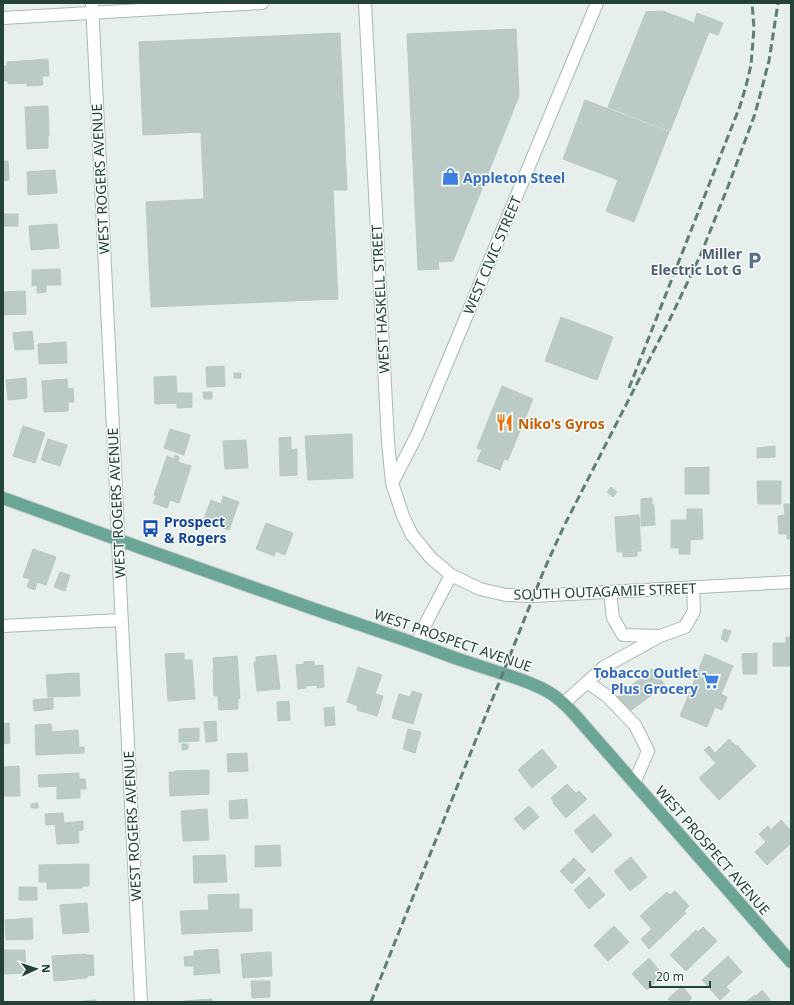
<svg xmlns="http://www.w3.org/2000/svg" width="794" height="1005" font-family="'Noto Sans',sans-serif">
<rect width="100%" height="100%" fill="#e6efeb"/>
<path fill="#bbcac4" stroke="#b8c9c2" d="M 663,11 L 694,23 L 697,13 L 723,23 L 718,35 L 709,32 L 670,131 L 608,107 L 646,12 Z
M 516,29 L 519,96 L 453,261 L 438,262 L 439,269 L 418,270 L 407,34 Z
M 340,33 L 347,190 L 333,190 L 338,299 L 151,307 L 146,202 L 204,199 L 201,132 L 143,135 L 139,42 Z
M 48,59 L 49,76 L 42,76 L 43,85 L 27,86 L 27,83 L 8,84 L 8,81 L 3,81 L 3,66 L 7,66 L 7,62 Z
M 585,100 L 669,132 L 634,222 L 606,211 L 618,180 L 563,159 Z
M 48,106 L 49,136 L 48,136 L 48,148 L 27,149 L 25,107 Z
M 3,161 L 8,161 L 9,180 L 3,181 Z
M 55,170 L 57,193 L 28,195 L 27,172 Z
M 3,214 L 18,214 L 18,226 L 3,226 Z
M 57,224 L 59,248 L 31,250 L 29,226 Z
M 60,269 L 61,285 L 46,285 L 46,292 L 37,293 L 37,285 L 32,286 L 32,270 Z
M 25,291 L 26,314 L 3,315 L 3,292 Z
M 561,317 L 613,337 L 597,380 L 545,361 Z
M 32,331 L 34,349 L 15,350 L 13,333 Z
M 66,342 L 67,363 L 39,364 L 38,344 Z
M 224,366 L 225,386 L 207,387 L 206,367 Z
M 234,373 L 241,373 L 241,378 L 234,378 Z
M 176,376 L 177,393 L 192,393 L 192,407 L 177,408 L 177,403 L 155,404 L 154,377 Z
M 26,378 L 27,398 L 8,400 L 6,380 Z
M 67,379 L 68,389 L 73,388 L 74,402 L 68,402 L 68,411 L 44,412 L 42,381 Z
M 502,386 L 533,399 L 508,460 L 504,459 L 500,470 L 477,461 L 482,450 L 477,448 Z
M 203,392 L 212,392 L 212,399 L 204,399 Z
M 23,426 L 45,433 L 35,463 L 13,456 Z
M 170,429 L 190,435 L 184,455 L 164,448 Z
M 352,434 L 353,478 L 308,480 L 305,436 Z
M 291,437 L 291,450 L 297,449 L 297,475 L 280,476 L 279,438 Z
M 48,439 L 67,445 L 60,466 L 41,460 Z
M 246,440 L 248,468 L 225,469 L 223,441 Z
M 775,446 L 775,457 L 757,458 L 757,448 Z
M 175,455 L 179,457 L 178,462 L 191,466 L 179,503 L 170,500 L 167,508 L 153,503 L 156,496 L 154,495 L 167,456 L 174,459 Z
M 709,467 L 709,494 L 685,494 L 685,468 Z
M 757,481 L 781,481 L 781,504 L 758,504 Z
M 611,487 L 617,492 L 613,497 L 607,492 Z
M 223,496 L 239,502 L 229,530 L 203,521 L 211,500 L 221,504 Z
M 652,498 L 652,505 L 654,505 L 655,525 L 641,526 L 641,499 Z
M 784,504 L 791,504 L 791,539 L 787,539 L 787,534 L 779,534 L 778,516 L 785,515 Z
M 687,509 L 702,509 L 703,539 L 690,540 L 690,554 L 679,554 L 679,548 L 671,548 L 671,520 L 687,520 Z
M 639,515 L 641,551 L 637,551 L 637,556 L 623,557 L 623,552 L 617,552 L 615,517 Z
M 266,523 L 293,533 L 285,555 L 276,551 L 274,556 L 256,549 Z
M 33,549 L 56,557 L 46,585 L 37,582 L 35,590 L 27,587 L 30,579 L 23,577 Z
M 60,572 L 70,575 L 65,591 L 54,587 Z
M 724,629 L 731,631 L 727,642 L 721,639 Z
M 786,637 L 791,637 L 791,666 L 773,666 L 773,643 L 786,643 Z
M 184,653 L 184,660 L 192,660 L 195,699 L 168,701 L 165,654 Z
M 757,653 L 757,674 L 743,674 L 742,654 Z
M 705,654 L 733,666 L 721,694 L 727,697 L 722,710 L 715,707 L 707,727 L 680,716 Z
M 276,655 L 280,689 L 257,691 L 254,662 L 256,662 L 256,657 Z
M 237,656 L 240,698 L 238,699 L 238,709 L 219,710 L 218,696 L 214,696 L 213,669 L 214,669 L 213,658 Z
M 314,661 L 314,666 L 323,665 L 324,687 L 317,688 L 317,685 L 306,686 L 306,688 L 298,689 L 296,665 L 304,664 L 304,662 Z
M 358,667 L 382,675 L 375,694 L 383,696 L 377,716 L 357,710 L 358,706 L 347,702 Z
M 652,669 L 665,685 L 629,712 L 617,697 Z
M 79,673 L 80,696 L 48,697 L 46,675 Z
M 412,691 L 422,694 L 413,724 L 392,718 L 399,694 L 410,697 Z
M 53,698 L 53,709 L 34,711 L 33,700 Z
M 289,701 L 290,720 L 278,721 L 277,702 Z
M 334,707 L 335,725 L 325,726 L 324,708 Z
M 216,721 L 217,741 L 206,742 L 204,722 Z
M 9,723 L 10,743 L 3,744 L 3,724 Z
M 51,724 L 52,732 L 78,730 L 79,747 L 84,747 L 84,753 L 36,755 L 35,725 Z
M 199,728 L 199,741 L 179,742 L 179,729 Z
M 408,729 L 421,732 L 415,753 L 403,749 Z
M 729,739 L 736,746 L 737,745 L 756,766 L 719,800 L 699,778 L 716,763 L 704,750 L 709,746 L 715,753 Z
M 182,744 L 188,744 L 188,749 L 182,750 Z
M 542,749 L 557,767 L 532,788 L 518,770 Z
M 247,753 L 248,771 L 228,772 L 227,754 Z
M 19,766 L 20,796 L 3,796 L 3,767 Z
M 209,770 L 209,794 L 170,796 L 169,772 L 175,772 L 175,771 Z
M 79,773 L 79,779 L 85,779 L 86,789 L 80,789 L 80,798 L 57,799 L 57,786 L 39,787 L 38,775 Z
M 567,784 L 576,793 L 579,791 L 587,799 L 566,818 L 553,803 L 554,802 L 551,798 Z
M 247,799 L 248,818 L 230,819 L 229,801 Z
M 38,803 L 38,808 L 31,808 L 31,804 Z
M 529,806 L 539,817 L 524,830 L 514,819 Z
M 207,809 L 209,840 L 183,841 L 181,811 Z
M 63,813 L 64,823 L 83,821 L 83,830 L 78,831 L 79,843 L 57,844 L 55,824 L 46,825 L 45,814 Z
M 594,814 L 612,835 L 592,853 L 574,831 Z
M 781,820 L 791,831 L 791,843 L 767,865 L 755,852 L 766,842 L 759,834 L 768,826 L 771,830 Z
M 280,845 L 281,866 L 255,867 L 255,846 Z
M 225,855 L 227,882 L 194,883 L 193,856 Z
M 631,857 L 647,877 L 630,891 L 614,871 Z
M 574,858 L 586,870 L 572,884 L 560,871 Z
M 89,864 L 89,886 L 82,886 L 82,888 L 47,889 L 47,882 L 39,882 L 39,865 Z
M 589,877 L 605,895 L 589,909 L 574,890 Z
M 19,887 L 37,887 L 37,900 L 19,900 Z
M 675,891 L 689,906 L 684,911 L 686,913 L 649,949 L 641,939 L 652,929 L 640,916 L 667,892 L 670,895 Z
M 239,894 L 239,909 L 252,909 L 252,931 L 182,934 L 180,911 L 209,910 L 208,895 Z
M 87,903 L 89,932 L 63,934 L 60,905 Z
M 32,918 L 33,939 L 6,940 L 5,920 Z
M 614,926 L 629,942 L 608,961 L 594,945 Z
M 703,927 L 717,941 L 686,971 L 670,955 L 696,930 L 698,932 Z
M 218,949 L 220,973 L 194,975 L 194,966 L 185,966 L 184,957 L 194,956 L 194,951 Z
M 3,950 L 25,950 L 26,973 L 3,974 Z
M 271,952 L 272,976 L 243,978 L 241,954 Z
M 86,954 L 86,955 L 93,955 L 94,975 L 87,976 L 87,978 L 54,981 L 52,956 Z
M 728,956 L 742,972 L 726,987 L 730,991 L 720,1000 L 702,980 Z
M 649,958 L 663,975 L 647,990 L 632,974 Z
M 251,981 L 270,981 L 270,997 L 252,998 Z
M 682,986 L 692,998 L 687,1002 L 671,1002 L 668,999 Z
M 762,990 L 772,1002 L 746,1002 L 755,995 L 756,996 Z
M 212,999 L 212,1002 L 184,1002 L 184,1001 Z
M 96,1000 L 96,1002 L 74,1002 Z"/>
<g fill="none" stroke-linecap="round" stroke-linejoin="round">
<defs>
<path id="minor" d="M 92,3 L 117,510 L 119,564 L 123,644 L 141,1002
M 365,3 L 388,442 L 392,483 L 403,516 L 412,535 L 431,558 L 451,575 L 480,589 L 506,595 L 533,596 L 791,582
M 3,18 L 262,3
M 392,483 L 417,435 L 597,3
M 610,593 L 613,618 L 623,635 L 659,636
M 3,626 L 121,620
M 417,644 L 427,621 L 451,575
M 587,682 L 607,696 L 635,725 L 648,751 L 634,783
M 564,703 L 604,667 L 660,636 L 685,627 L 694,611 L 693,587"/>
<path id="major" d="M 3,498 L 144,549 L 314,609 L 417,644 L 455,658 L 519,679 C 544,688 556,694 574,714 L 791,962"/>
</defs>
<use href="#minor" stroke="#a8b8b2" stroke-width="14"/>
<use href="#major" stroke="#c2cac8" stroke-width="14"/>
<use href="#minor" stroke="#fff" stroke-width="12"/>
<use href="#major" stroke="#6aa596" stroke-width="12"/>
<path stroke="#5f7d75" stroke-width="3" stroke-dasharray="8 4" stroke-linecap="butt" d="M 629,388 L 740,106 L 746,86 L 751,65 L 754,28 L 752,3
M 371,1002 L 479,732 L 503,673 L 544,570 L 564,526 L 670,319 L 701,254 L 729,184 L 755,114 L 769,61 L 778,3"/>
</g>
<defs>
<symbol id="shop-bare" viewBox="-9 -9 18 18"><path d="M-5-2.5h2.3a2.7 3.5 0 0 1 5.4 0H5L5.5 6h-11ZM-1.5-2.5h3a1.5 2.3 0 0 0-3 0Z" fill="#3f7fe0" stroke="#f7fbf9" stroke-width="2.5" paint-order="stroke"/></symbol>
<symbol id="parking-bare" viewBox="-9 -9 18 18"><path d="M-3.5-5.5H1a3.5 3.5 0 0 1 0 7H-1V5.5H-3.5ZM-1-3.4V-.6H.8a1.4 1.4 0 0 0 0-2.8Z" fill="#5c6f8a" stroke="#f7fbf9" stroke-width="2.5" paint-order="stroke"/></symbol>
<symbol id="restaurant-bare" viewBox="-9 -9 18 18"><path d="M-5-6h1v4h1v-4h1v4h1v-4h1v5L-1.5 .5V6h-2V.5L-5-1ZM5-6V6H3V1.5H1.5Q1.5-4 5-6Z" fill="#e8710a" stroke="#f7fbf9" stroke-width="2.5" paint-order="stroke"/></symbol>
<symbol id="bus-bare" viewBox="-9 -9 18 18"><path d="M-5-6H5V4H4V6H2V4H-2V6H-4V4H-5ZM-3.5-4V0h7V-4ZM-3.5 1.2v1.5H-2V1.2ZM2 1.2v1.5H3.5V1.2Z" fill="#1a4fb4" stroke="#f7fbf9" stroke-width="2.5" paint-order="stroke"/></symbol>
<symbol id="supermarket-bare" viewBox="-9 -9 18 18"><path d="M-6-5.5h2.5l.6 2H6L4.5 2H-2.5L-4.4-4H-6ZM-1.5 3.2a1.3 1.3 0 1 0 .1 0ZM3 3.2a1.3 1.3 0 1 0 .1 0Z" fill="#3f7fe0" stroke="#f7fbf9" stroke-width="2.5" paint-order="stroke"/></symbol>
</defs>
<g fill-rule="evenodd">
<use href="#shop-bare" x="438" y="164" width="25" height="25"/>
<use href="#parking-bare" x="742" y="248" width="25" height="25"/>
<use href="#restaurant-bare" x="492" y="410" width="25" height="25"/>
<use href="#bus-bare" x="138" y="516" width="25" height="25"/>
<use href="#supermarket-bare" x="698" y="668" width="25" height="25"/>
</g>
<g text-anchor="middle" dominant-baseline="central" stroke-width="3" stroke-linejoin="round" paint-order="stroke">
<g font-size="14" font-weight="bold" fill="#366cbe" stroke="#f7fbf9" text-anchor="start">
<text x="463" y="177">Appleton Steel</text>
<text x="698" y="672" text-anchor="end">Tobacco Outlet<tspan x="698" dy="16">Plus Grocery</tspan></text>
</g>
<g font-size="14" fill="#24423a" stroke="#f7fbf9">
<text transform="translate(100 179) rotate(-93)">WEST ROGERS AVENUE</text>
<text transform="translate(492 255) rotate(-67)">WEST CIVIC STREET</text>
<text transform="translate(380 299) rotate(-93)">WEST HASKELL STREET</text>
<text transform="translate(116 503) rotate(-93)">WEST ROGERS AVENUE</text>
<text transform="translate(605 591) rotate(-2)">SOUTH OUTAGAMIE STREET</text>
<text transform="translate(453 640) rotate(19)">WEST PROSPECT AVENUE</text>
<text transform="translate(132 826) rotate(-93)">WEST ROGERS AVENUE</text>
<text transform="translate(713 850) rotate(49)">WEST PROSPECT AVENUE</text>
</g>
<g font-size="14" font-weight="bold" fill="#4e5e75" stroke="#f7fbf9" text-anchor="end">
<text x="742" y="253">Miller<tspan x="742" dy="16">Electric Lot G</tspan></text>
</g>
<g font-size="14" font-weight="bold" fill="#c56008" stroke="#f7fbf9" text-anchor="start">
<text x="518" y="423">Niko's Gyros</text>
</g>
<g font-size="14" font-weight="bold" fill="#164399" stroke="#f7fbf9" text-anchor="start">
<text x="164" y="521">Prospect<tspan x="164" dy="16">&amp; Rogers</tspan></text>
</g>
</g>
<rect width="794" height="1005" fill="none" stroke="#24423a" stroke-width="8"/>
<g transform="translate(36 969) rotate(87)" stroke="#f7fbf9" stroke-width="3" paint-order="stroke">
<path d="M0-3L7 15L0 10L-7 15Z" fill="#24423a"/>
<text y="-6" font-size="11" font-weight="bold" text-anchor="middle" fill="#24423a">N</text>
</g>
<path d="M650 981v6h60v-6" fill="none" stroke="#24423a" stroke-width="2"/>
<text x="656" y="981" font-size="12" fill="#24423a" stroke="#f7fbf9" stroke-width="3" paint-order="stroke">20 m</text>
</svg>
